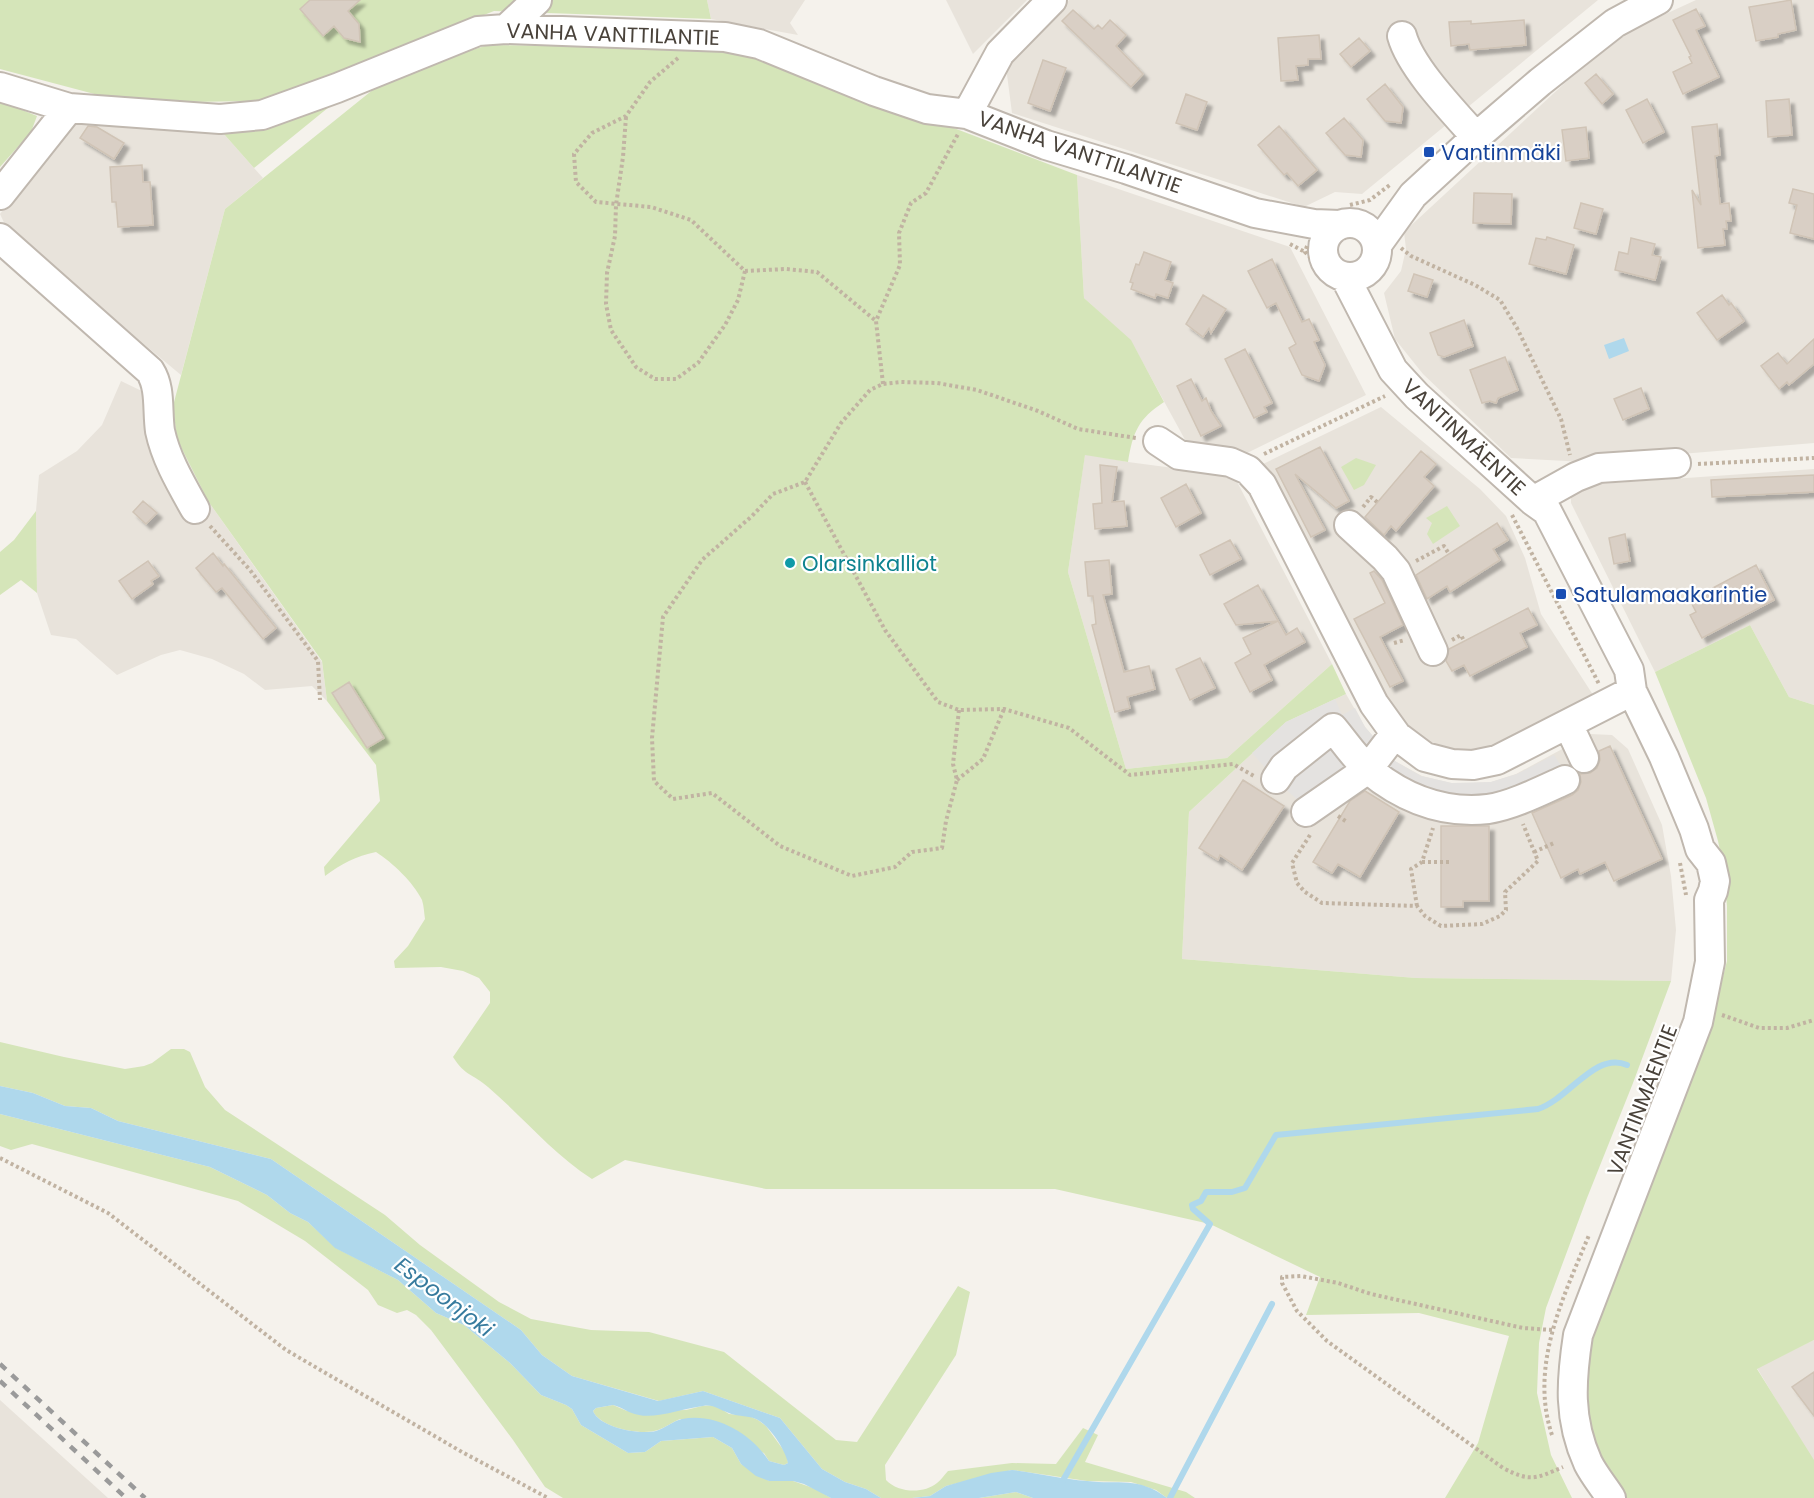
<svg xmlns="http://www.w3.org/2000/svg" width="1814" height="1498" font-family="Poppins,sans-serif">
<defs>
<filter id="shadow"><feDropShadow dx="5" dy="5" stdDeviation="1.5" flood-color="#0004"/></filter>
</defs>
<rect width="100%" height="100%" fill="#f5f2ec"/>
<path fill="#e8e3db" d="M 707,0 L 805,0 L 790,23 L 798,35 L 711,19 Z
M 946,0 L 1027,0 L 973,54 Z
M 1069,0 L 1598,0 L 1362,194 L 1335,192 L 1304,207 L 1012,113 L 1006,67 Z
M 1696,0 L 1814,0 L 1814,443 L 1585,462 L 1511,458 L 1423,374 L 1395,339 L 1384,293 L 1401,271 L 1406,249 L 1404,232 L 1567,81 L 1633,29 Z
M 75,120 L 223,133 L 263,178 L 225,209 L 181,375 L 8,231 L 0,214 Z
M 1077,175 L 1290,247 L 1366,395 L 1247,453 L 1189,447 L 1131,341 L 1084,298 Z
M 121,381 L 173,406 L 177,439 L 208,501 L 322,662 L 327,701 L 312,686 L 265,690 L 244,674 L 212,659 L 180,650 L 161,655 L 117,675 L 76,639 L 51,635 L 37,593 L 36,511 L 39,475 L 77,451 L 102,425 Z
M 1381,407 L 1480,489 L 1506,516 L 1525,558 L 1541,614 L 1595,698 L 1500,748 L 1458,754 L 1420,740 L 1393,711 L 1365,651 L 1263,464 Z
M 1085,454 L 1128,462 L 1234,476 L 1332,664 L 1227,758 L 1126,769 L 1068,572 Z
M 1814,469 L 1814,705 L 1789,697 L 1750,625 L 1655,672 L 1571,503 L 1571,493 L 1585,485 Z
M 1346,694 L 1365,727 L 1393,760 L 1422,776 L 1455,784 L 1491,782 L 1516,774 L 1590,734 L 1612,735 L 1628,749 L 1662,825 L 1671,876 L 1676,930 L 1671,981 L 1416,978 L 1182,959 L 1189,812 L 1286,722 Z
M 1814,1340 L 1814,1460 L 1813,1461 L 1757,1368 Z
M 0,1400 L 108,1498 L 0,1498 Z"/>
<path fill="#d5e5b9" d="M 0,0 L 707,0 L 711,19 L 494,11 L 308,85 L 256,101 L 185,102 L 102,96 L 0,69 Z
M 488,45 L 727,47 L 762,55 L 1077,175 L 1084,298 L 1131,340 L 1164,402 C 1138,419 1133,432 1128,462 L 1085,455 L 1068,572 L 1126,769 L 1227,758 L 1332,664 L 1346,694 L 1286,722 L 1189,812 L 1182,959 L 1416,978 L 1671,981 L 1633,1083 L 1587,1198 L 1546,1308 L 1539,1343 L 1537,1393 L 1551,1455 L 1572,1498 L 1445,1498 L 1478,1443 L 1509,1336 L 1419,1313 L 1306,1315 L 1320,1277 L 1210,1224 L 1055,1189 L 766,1189 L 625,1160 L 592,1179 C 552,1153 523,1117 488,1087 C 473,1074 465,1076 453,1057 L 490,1003 L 490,992 L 479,978 L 463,971 L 441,967 L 395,968 L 394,961 L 408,946 L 425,919 C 424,913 424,906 422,900 C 413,882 393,863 376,852 C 356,856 341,864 325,876 L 324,867 L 380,801 L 376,765 L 327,701 L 322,661 L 208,501 L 177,439 L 173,406 L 225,209 L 390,76 Z
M 345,94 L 254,168 L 223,133 Z
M 0,101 L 37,116 L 31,132 L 0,167 Z
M 1356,458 L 1376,465 L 1364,485 L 1354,490 L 1341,467 Z
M 1447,506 L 1460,526 L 1433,544 L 1427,534 L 1432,523 L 1426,518 Z
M 36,511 L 37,593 L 21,580 L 0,595 L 0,552 L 14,540 Z
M 1750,625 L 1789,697 L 1814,705 L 1814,1340 L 1757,1369 L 1814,1460 L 1814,1498 L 1623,1498 L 1595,1451 L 1583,1409 L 1585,1335 L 1711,1023 L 1727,961 L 1727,906 L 1723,865 L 1718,841 L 1706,798 L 1655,672 Z
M 0,1042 L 64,1057 L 125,1069 L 144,1066 L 152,1063 L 171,1049 L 184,1049 L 190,1052 L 205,1087 L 225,1110 L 385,1215 L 420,1245 L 499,1302 L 531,1319 L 591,1330 L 649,1332 L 724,1352 L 836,1440 L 857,1442 L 958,1286 L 970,1292 L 956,1355 L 885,1465 L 886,1480 C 898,1493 924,1494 937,1483 C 941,1480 944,1475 948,1471 L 1012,1463 L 1056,1464 L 1083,1428 L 1098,1435 L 1085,1462 L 1186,1492 L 1195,1498 L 1167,1498 L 1156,1490 L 1131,1482 L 1087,1481 L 1012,1470 L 946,1486 L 930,1496 L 912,1498 L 881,1498 L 866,1489 L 845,1482 L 822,1469 L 780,1418 L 703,1391 L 659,1401 L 572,1376 L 542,1355 L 521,1330 L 271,1159 L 118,1121 L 91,1108 L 65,1106 L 33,1093 L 0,1086 Z
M 0,1114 L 210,1167 L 267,1195 L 290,1213 L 308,1222 L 336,1248 L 398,1280 L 436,1313 L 464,1325 L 510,1363 L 541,1395 L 566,1405 L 572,1409 L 581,1425 L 628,1453 L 645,1452 L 661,1441 L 713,1437 L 732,1448 L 741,1464 L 769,1481 L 793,1481 L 816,1489 L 831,1498 L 563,1498 L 545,1487 L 513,1440 L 431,1330 L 416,1315 L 407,1310 L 397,1313 L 378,1305 L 368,1290 L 305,1241 L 238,1201 L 32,1144 L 11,1150 L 0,1146 Z
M 613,1405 L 627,1411 L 686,1410 L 702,1406 L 715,1405 L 729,1414 L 749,1416 L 758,1420 L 766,1426 L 787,1455 L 788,1463 L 784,1465 L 769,1461 L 764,1453 L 680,1419 C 673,1422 666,1427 658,1430 C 642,1436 600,1428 593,1411 L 596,1408 Z
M 1016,1492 L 1033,1498 L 979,1498 Z"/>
<path fill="#e4e2e0" d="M 1335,699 L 1342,715 L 1355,708 L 1365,727 L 1380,744 L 1302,804 L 1279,783 L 1252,753 L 1286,722 Z
M 1554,755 L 1564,770 L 1493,798 L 1453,800 L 1384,773 L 1393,760 L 1421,776 L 1452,783 L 1491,782 L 1517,774 Z"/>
<path fill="#afd8ec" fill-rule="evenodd" d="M 1624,338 L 1629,351 L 1609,359 L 1604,345 Z
M 0,1086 L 33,1093 L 65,1106 L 91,1108 L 118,1121 L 271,1159 L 521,1330 L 542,1355 L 572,1376 L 658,1401 L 703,1391 L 780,1418 L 822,1469 L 845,1482 L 866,1489 L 881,1498 L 831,1498 L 804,1484 L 793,1481 L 769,1481 L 756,1476 L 741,1464 L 732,1448 L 713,1437 L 661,1441 L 645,1452 L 628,1453 L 581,1425 L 572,1409 L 566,1405 L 541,1395 L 510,1363 L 464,1325 L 436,1313 L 398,1280 L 335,1248 L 308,1222 L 290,1213 L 267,1195 L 210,1167 L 0,1114 ZM 613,1405 C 622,1407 630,1414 639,1415 C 656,1419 685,1408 703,1406 C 714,1404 719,1410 729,1413 C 737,1417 747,1415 756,1419 C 769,1425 785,1449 788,1463 L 784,1465 L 769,1461 C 752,1434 715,1412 682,1419 C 673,1421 665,1428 656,1431 C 640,1435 600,1428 593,1411 L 596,1408 Z
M 1012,1470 C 1037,1473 1062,1479 1087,1481 C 1119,1485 1138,1476 1167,1498 L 1033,1498 L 1016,1492 L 979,1498 L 912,1498 L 930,1496 L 946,1486 L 991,1473 Z"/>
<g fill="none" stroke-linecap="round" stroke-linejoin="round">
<path stroke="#afd8ec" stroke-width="6" d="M 1062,1482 L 1210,1224 L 1193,1209 L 1192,1205 L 1201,1201 L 1206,1192 L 1232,1192 L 1245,1188 L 1276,1135 L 1538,1109 C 1569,1099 1595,1051 1627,1065
M 1170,1498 L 1272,1304"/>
</g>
<path fill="#d9cfc5" stroke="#d0c4b6" stroke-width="1.5" filter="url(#shadow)" d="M 310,0 L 360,0 L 348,11 L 359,24 L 360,42 L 344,38 L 334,26 L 323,36 L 300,9 Z
M 1791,0 L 1796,30 L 1778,34 L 1778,37 L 1756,41 L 1749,7 Z
M 1696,9 L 1705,26 L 1696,30 L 1719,77 L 1683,94 L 1673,72 L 1692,63 L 1689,57 L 1691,56 L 1673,20 Z
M 1073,10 L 1094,29 L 1098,25 L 1102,29 L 1110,20 L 1126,35 L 1116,46 L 1143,74 L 1131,87 L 1062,21 Z
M 1524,20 L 1526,45 L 1470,50 L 1469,44 L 1451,46 L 1449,22 L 1471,21 L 1471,24 Z
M 1319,35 L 1321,59 L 1308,59 L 1308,65 L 1296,66 L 1298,80 L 1281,81 L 1278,38 Z
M 1359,38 L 1370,51 L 1351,67 L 1340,54 Z
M 1043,60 L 1066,68 L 1050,111 L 1028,103 Z
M 1596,74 L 1613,94 L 1602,104 L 1585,83 Z
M 1385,84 L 1403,107 L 1401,123 L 1385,121 L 1367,99 Z
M 1186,94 L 1207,102 L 1197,130 L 1176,123 Z
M 1647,99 L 1664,132 L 1643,143 L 1626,110 Z
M 1789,99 L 1792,135 L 1768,137 L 1766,101 Z
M 1344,118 L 1363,140 L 1361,157 L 1345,155 L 1326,133 Z
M 1717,124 L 1720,155 L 1715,156 L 1720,204 L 1729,203 L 1731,221 L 1726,221 L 1727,229 L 1723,229 L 1725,245 L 1698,248 L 1692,190 L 1701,205 L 1692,127 Z
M 88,126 L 97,127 L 124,143 L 114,159 L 80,138 Z
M 1279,126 L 1317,170 L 1298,186 L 1287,173 L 1284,175 L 1258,145 Z
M 1586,127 L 1589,158 L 1566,161 L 1562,130 Z
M 142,165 L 143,182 L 150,182 L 153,225 L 118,227 L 116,202 L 112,202 L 110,167 Z
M 1793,189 L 1814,194 L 1814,239 L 1790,233 L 1797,205 L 1789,203 Z
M 1474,193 L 1512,194 L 1511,224 L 1473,223 Z
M 1581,203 L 1603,209 L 1596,234 L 1574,228 Z
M 1547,237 L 1574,245 L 1566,274 L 1529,264 L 1536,238 L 1546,240 Z
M 1631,238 L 1655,244 L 1652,255 L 1661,257 L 1655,280 L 1615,270 L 1619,252 L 1628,254 Z
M 1144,252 L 1171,262 L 1165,280 L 1173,283 L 1168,298 L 1156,294 L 1155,298 L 1131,289 L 1133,283 L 1130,282 L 1136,264 L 1139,265 Z
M 1272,259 L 1302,322 L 1309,319 L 1319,340 L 1314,342 L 1325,365 L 1319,381 L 1302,375 L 1289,348 L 1296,344 L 1276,303 L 1267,308 L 1248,271 Z
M 1414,274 L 1433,280 L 1427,297 L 1408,291 Z
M 1203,295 L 1226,309 L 1211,333 L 1209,328 L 1203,337 L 1186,324 Z
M 1722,295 L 1729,305 L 1731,303 L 1744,321 L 1717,340 L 1697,313 Z
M 1464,320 L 1473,346 L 1444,357 L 1438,355 L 1430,333 Z
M 1814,339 L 1814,364 L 1789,385 L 1787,382 L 1779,389 L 1761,366 L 1778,353 L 1787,364 Z
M 1245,349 L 1272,403 L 1264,407 L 1267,412 L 1254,418 L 1225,359 Z
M 1505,357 L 1518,390 L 1498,398 L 1496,403 L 1490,401 L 1482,403 L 1470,370 Z
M 1191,379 L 1202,401 L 1206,398 L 1211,411 L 1221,426 L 1201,436 L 1177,386 Z
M 1641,388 L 1649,409 L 1623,420 L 1614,399 Z
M 1320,447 L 1349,501 L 1336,508 L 1295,474 L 1325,530 L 1311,537 L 1276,469 Z
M 1421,451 L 1436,464 L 1424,477 L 1434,486 L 1396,531 L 1391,526 L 1384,535 L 1365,517 Z
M 1100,465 L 1117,467 L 1112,502 L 1124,501 L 1127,526 L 1095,529 L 1093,504 L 1102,503 Z
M 1814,475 L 1814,492 L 1712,497 L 1711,480 Z
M 1186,484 L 1201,513 L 1176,527 L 1161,498 Z
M 143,501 L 157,513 L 146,524 L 133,512 Z
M 1497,523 L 1508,540 L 1493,549 L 1500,560 L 1450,592 L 1447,586 L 1427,599 L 1416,575 Z
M 1625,534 L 1630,561 L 1614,564 L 1609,538 Z
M 1230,540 L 1241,559 L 1210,575 L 1200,555 Z
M 213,553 L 223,566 L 224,564 L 276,628 L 263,639 L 222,588 L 216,592 L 196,568 Z
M 1109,560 L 1112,594 L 1103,595 L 1124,672 L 1149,666 L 1155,689 L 1127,697 L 1130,708 L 1115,712 L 1092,625 L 1096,624 L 1093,596 L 1088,596 L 1085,562 Z
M 148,561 L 159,576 L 151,581 L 153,584 L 132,599 L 119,581 Z
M 1756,565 L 1774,600 L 1702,638 L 1690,615 L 1696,612 L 1690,600 Z
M 1374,571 L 1382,580 L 1403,625 L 1380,637 L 1403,681 L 1390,687 L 1354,619 L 1385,603 L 1370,573 Z
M 1258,585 L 1286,635 L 1297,628 L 1305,642 L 1264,665 L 1272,680 L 1250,692 L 1235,663 L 1251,654 L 1243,638 L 1278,621 L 1236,625 L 1224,604 Z
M 1528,608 L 1537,625 L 1520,633 L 1527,647 L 1470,676 L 1464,665 L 1452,671 L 1446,661 L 1449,649 Z
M 1200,658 L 1215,688 L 1190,700 L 1176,669 Z
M 349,682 L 384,738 L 367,748 L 332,693 Z
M 1610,746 L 1662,859 L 1614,881 L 1605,862 L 1580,874 L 1578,869 L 1561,878 L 1532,813 L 1572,795 L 1578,790 L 1581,782 L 1580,774 L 1590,773 L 1597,768 L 1600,760 L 1599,751 Z
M 1243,780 L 1284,806 L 1242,870 L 1220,855 L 1218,860 L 1199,848 Z
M 1365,791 L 1399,812 L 1360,877 L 1338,864 L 1332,873 L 1313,862 L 1350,801 Z
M 1441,826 L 1489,826 L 1489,901 L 1463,901 L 1463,907 L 1441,907 Z
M 1814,1372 L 1814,1416 L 1792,1387 Z"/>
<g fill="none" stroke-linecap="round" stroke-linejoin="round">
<defs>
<path id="minor" d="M 506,29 L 537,0
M 1402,36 C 1411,68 1453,111 1476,137
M 0,87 L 69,108 L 220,119 L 262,115 L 337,88 L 478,31 L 506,29 L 725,37 L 759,44 L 874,91 L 927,109 L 967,114 L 1046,145 L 1126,169 L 1255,213 L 1314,224 L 1340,225
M 967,114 L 1000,53 L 1052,0
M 0,195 L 69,108
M1323 250a27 27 0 1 1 54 0a27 27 0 1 1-54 0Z
M 0,238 L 150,371 C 161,388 157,410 160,431 C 166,459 181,484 195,509
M 1377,245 L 1413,195 L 1476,137 L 1540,82 L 1615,23 L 1658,0
M 1345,277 L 1393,370 L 1417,396 L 1533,501 L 1547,511 L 1629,670 L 1632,691 L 1664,757 L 1694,829 L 1700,849 L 1711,863 L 1715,881 L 1713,891 L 1709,900 L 1710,962 L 1698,1022 L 1578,1335 C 1571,1381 1568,1419 1588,1463 C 1594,1475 1604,1487 1611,1498
M 1158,441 L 1179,455 L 1230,462 L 1248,470 L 1262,485 L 1374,704 L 1397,736 L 1425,757 L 1452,764 L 1473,765 L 1497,760 L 1632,691
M 1533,501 L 1576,477 L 1599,468 L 1676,463
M 1349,525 L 1385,558 L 1396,571 L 1433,651
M 1568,724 L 1584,758
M 1276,779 L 1284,767 L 1333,728 C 1344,741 1355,758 1369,770 C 1403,798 1443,814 1488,809 C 1511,806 1543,790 1565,780
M 1306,812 L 1368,769 L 1387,744 L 1397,736"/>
</defs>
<use href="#minor" stroke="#c0b8af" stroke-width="32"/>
<path stroke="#c1b3a2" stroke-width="4" stroke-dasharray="3 3" stroke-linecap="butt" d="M 678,58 L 650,82 L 626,116 L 592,133 L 574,154 L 576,182 L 596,202 L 651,207 L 691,220 L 745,271 L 786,269 L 817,272 L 876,321
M 626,117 L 623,157 L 616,205 L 615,236 L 607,273 L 606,304 L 611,330 L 636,367 L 655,379 L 676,379 L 698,363 L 725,325 L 738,300 L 745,271
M 1350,205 L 1370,200 L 1391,184
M 1290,244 L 1305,252
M 1307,246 L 1305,252 L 1325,272
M 1401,248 L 1411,256 L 1475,285 L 1500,300 L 1517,328 L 1561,419 L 1570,455
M 883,384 L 876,321 L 900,265 L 899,233 L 911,203 L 926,193 L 958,134
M 1264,454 L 1385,396
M 1698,464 L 1814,458
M 805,482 L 885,630 L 938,702 L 959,710 L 1004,709 L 1069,728 L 1130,775 L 1233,764 L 1254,776
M 1363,507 L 1371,497 L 1377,502
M 1512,515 L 1599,684
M 210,526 L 250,570 L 318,661 L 320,700
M 1416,561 L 1444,546 L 1449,554
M 1452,640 L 1461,635 L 1464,641
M 1394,643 L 1405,640
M 959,710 L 953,764 L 957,780 L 946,821 L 942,848 L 912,852 L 895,867 L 852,876 L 780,846 L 712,793 L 673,799 L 654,781 L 652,738 L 663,617 L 702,560 L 752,516 L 773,494 L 805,482 L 841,423 L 870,390 L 883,384 L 901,382 L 937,383 L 977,390 L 1038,411 L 1078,429 L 1136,438
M 957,780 L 983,759 L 1004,709
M 1338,816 L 1347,822
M 1310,835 L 1292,863 L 1297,883 L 1305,892 L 1322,903 L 1417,906 L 1425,916 L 1441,926 L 1482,924 L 1500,916 L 1506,910 L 1505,892 L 1538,861 L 1523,824
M 1534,852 L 1554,843
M 1422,862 L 1449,862
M 1680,863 L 1686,895
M 1417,906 L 1411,869 L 1422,862 L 1433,828
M 1722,1015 L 1759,1028 L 1787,1028 L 1814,1020
M 0,1158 L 108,1213 L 286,1350 L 462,1452 L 548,1498
M 1552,1330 L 1523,1328 L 1371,1294 L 1338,1283 L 1301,1276 L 1282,1277 L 1282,1283 L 1297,1311 L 1327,1341 L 1503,1468 C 1530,1482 1535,1479 1563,1467
M 1552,1435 C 1529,1366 1563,1298 1589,1235"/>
<use href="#minor" stroke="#fff" stroke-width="28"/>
<path stroke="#9a9a9a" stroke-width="4.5" stroke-dasharray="8 8" stroke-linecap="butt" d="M 0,1364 L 145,1498
M 0,1381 L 126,1498"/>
</g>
<g fill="#1a4fb4" stroke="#fff" stroke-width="2">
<rect x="1423" y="146" width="12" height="12" rx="3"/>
<rect x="1555" y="588" width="12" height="12" rx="3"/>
</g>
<circle fill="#0f9aa8" stroke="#fff" stroke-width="2" cx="790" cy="563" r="6"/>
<g text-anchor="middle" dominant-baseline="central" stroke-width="4.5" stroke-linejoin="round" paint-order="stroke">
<g font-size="21" fill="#49423a" stroke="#fff">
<text transform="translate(613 34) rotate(2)">VANHA VANTTILANTIE</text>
<text transform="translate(1080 152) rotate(19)">VANHA VANTTILANTIE</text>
<text transform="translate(1464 437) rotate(43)">VANTINMÄENTIE</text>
<text transform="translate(1642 1100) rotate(-69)">VANTINMÄENTIE</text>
</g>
<g font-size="21" fill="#164399" stroke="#fff" text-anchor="start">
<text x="1441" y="152">Vantinmäki</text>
<text x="1573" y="594">Satulamaakarintie</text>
</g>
<g font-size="21" fill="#0d838f" stroke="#fff" text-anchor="start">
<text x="802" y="563">Olarsinkalliot</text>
</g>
<g font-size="22" font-style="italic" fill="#377b9e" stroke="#fff">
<text transform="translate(444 1297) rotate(37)">Espoonjoki</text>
</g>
</g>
</svg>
